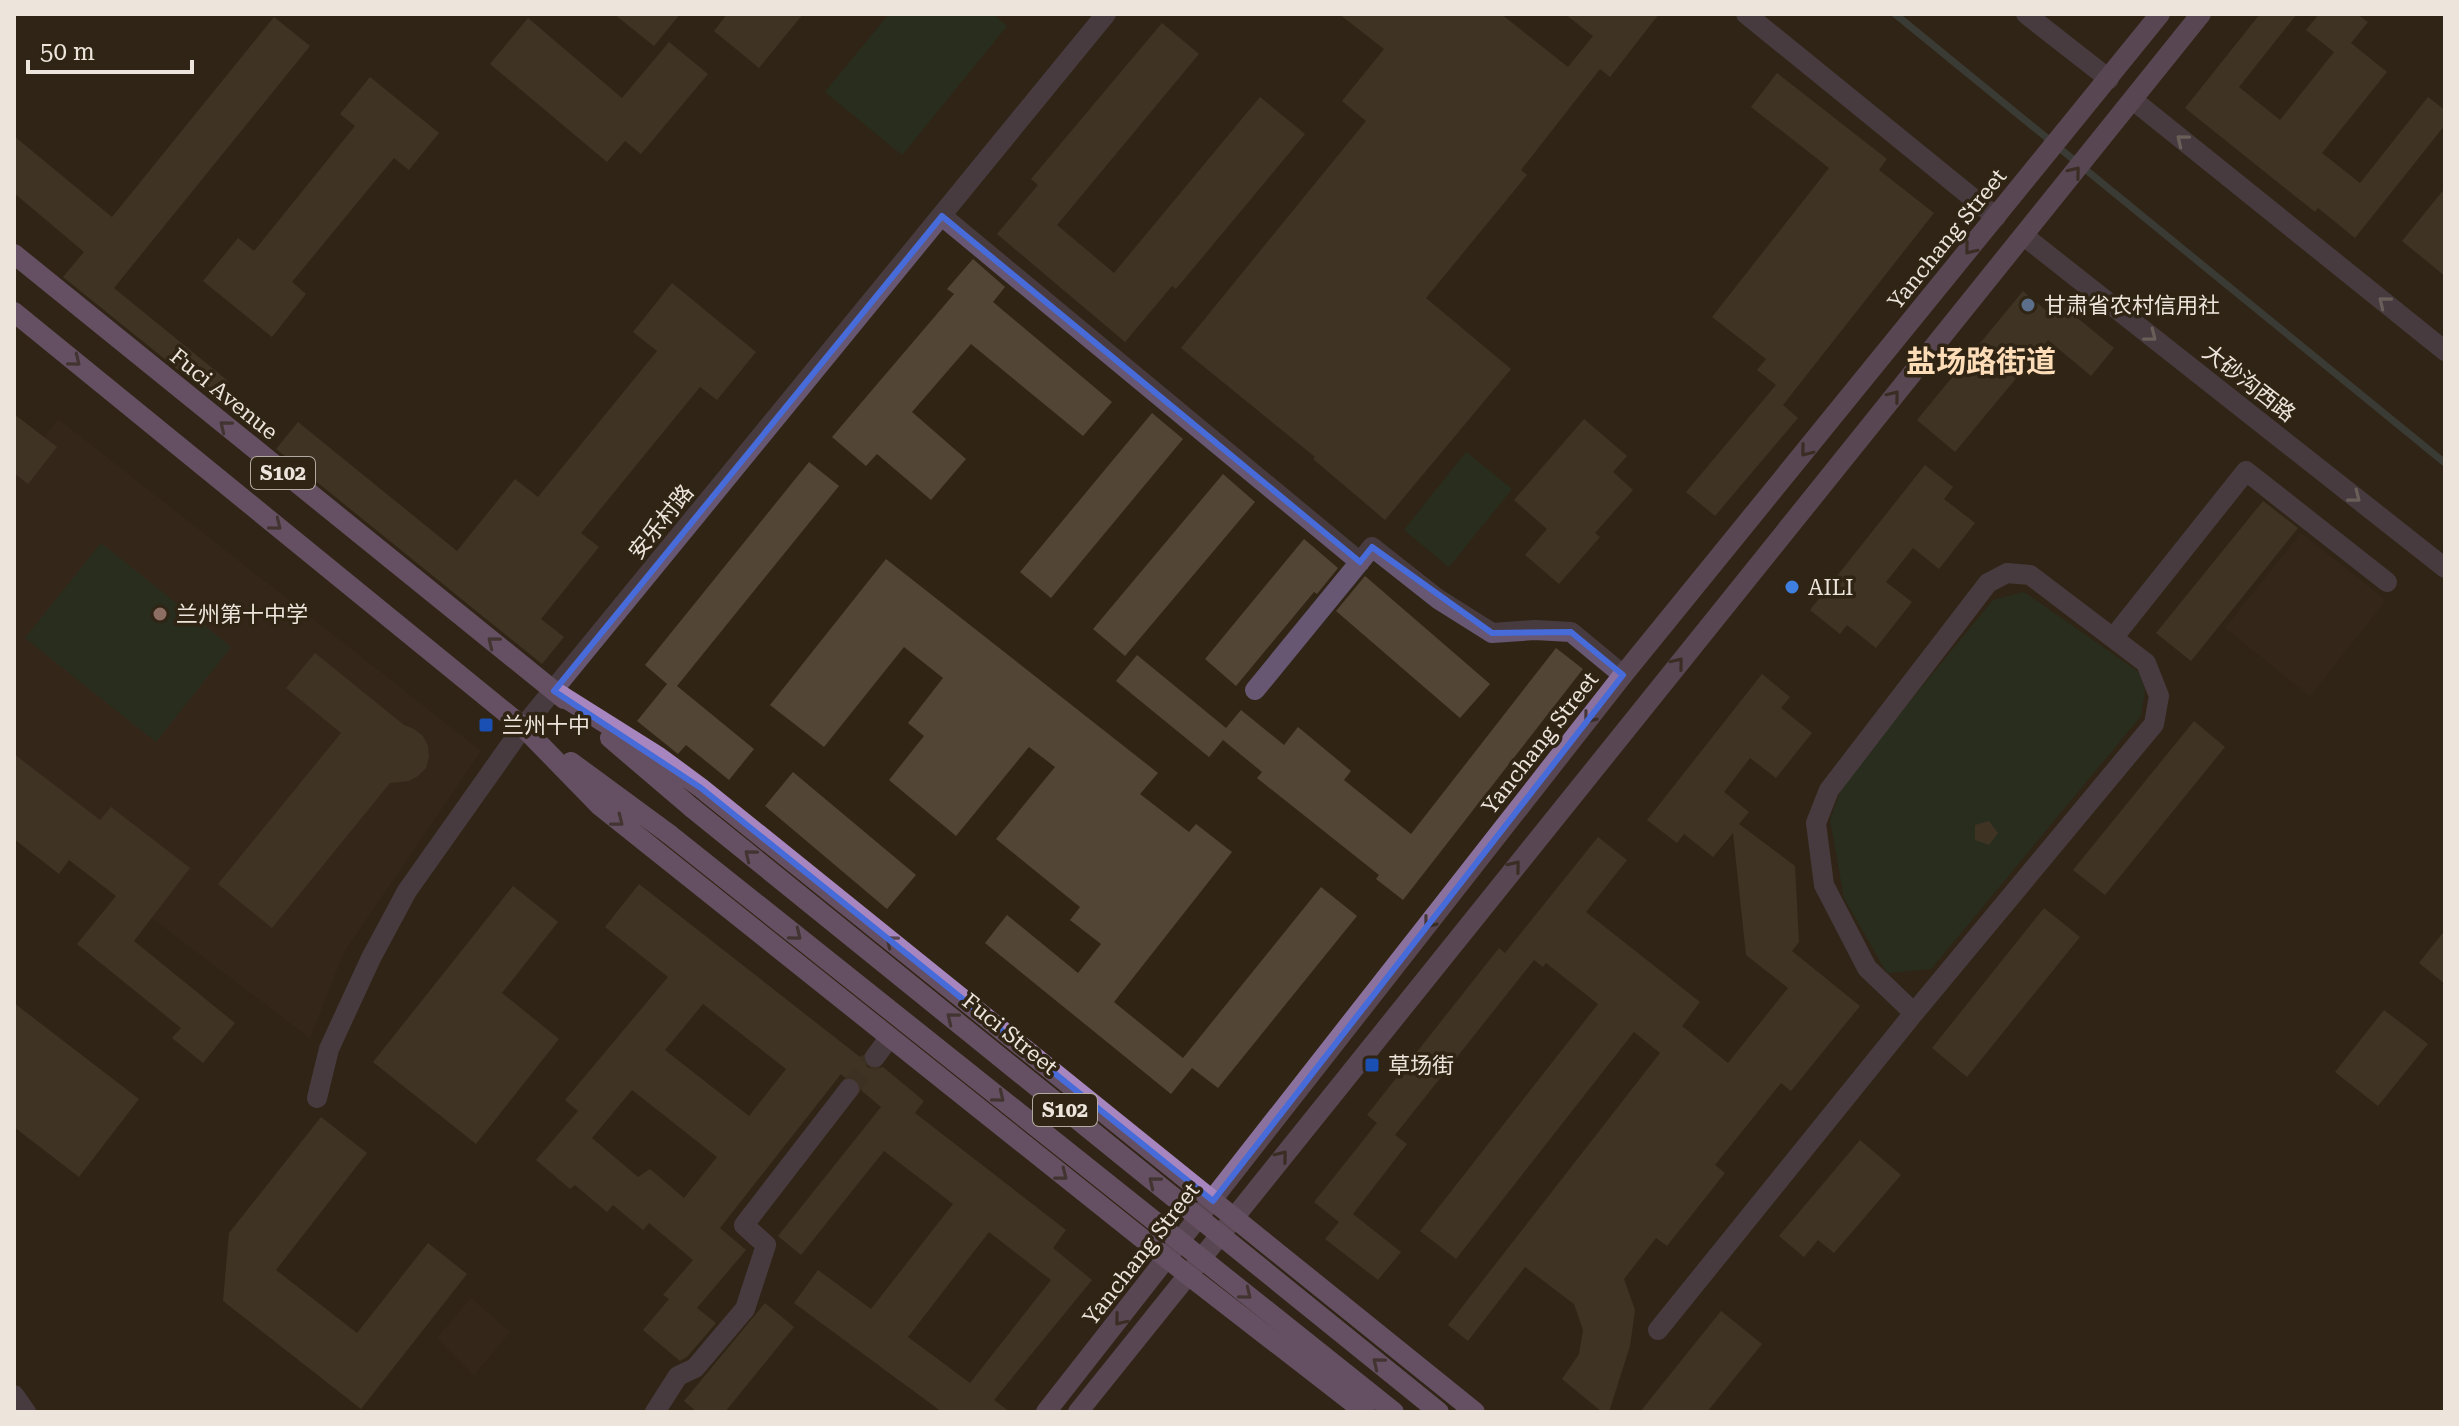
<svg xmlns="http://www.w3.org/2000/svg" width="2459" height="1426" font-family="'Roboto Serif','Noto Sans SC',serif">
<rect width="100%" height="100%" fill="#302515"/>
<path fill="#3a2a20" d="M 58,419 L 481,751 L 344,952 L 310,1038 L 14,813 L 14,477 Z
M 2301,533 L 2386,600 L 2310,696 L 2225,628 Z
M 471,1298 L 510,1332 L 474,1375 L 437,1338 Z"/>
<path fill="#203927" d="M 889,14 L 993,14 L 1007,26 L 902,155 L 825,92 Z
M 1466,452 L 1512,489 L 1449,567 L 1404,530 Z
M 101,543 L 231,647 L 156,742 L 25,638 Z
M 2024,592 L 2140,673 L 2145,691 L 2141,716 L 1931,969 L 1887,973 L 1844,898 L 1830,820 L 1844,782 L 1993,600 Z"/>
<g fill="none" stroke-linecap="round" stroke-linejoin="round">
<path stroke="#48585c" stroke-width="7" d="M 1895,14 L 2445,463"/>
</g>
<path fill="#524535" fill-rule="evenodd" d="M 614,14 L 680,14 L 654,46 Z
M 727,14 L 803,14 L 759,68 L 714,31 Z
M 1339,14 L 1501,14 L 1568,67 L 1593,36 L 1565,14 L 1659,14 L 1610,77 L 1600,69 L 1521,170 L 1527,175 L 1426,298 L 1511,369 L 1385,520 L 1313,459 L 1315,457 L 1181,348 L 1366,121 L 1342,101 L 1384,49 Z
M 2260,14 L 2297,14 L 2239,87 L 2280,120 L 2334,52 L 2306,30 L 2319,14 L 2357,14 L 2368,22 L 2351,43 L 2387,72 L 2322,153 L 2360,183 L 2428,97 L 2445,110 L 2445,125 L 2355,238 L 2318,208 L 2315,212 L 2185,108 Z
M 274,17 L 310,46 L 114,288 L 228,381 L 213,398 L 63,277 L 84,252 L 14,193 L 14,136 L 112,217 Z
M 528,18 L 622,98 L 669,42 L 708,74 L 641,154 L 625,141 L 607,162 L 490,64 Z
M 1162,23 L 1199,54 L 1057,225 L 1114,273 L 1260,97 L 1305,134 L 1176,289 L 1172,286 L 1125,342 L 997,234 L 1038,185 L 1031,179 Z
M 1777,73 L 1887,159 L 1879,170 L 1934,213 L 1783,405 L 1798,418 L 1715,516 L 1686,492 L 1776,385 L 1757,370 L 1766,359 L 1712,317 L 1829,168 L 1751,107 Z
M 370,77 L 439,133 L 409,170 L 394,158 L 292,282 L 306,294 L 272,337 L 203,281 L 238,238 L 254,251 L 355,126 L 340,114 Z
M 2445,188 L 2445,276 L 2402,241 Z
M 973,259 L 1005,287 L 993,302 L 1112,402 L 1083,436 L 971,344 L 912,412 L 966,459 L 931,500 L 877,454 L 866,466 L 832,437 L 954,294 L 947,289 Z
M 672,283 L 756,352 L 717,400 L 700,387 L 581,533 L 599,547 L 541,619 L 564,637 L 542,664 L 276,449 L 298,422 L 457,551 L 515,479 L 538,497 L 657,351 L 633,332 Z
M 2023,291 L 2049,313 L 2058,302 L 2114,348 L 2091,376 L 2048,340 L 1955,452 L 1917,420 Z
M 1152,413 L 1183,439 L 1051,598 L 1020,572 Z
M 14,414 L 57,447 L 28,484 L 14,473 Z
M 1584,419 L 1627,456 L 1613,472 L 1633,490 L 1595,533 L 1600,537 L 1559,584 L 1525,555 L 1547,529 L 1514,500 Z
M 809,462 L 839,486 L 677,686 L 754,749 L 729,780 L 686,745 L 678,754 L 637,721 L 667,684 L 645,665 Z
M 1925,465 L 1953,487 L 1944,499 L 1975,523 L 1939,569 L 1913,548 L 1886,582 L 1912,602 L 1876,648 L 1847,625 L 1840,634 L 1810,610 Z
M 1223,474 L 1255,502 L 1125,656 L 1093,629 Z
M 2263,501 L 2298,528 L 2191,661 L 2156,633 Z
M 1304,539 L 1338,568 L 1317,594 L 1314,592 L 1236,686 L 1205,659 Z
M 886,559 L 1158,773 L 1140,794 L 1189,832 L 1196,824 L 1232,852 L 1114,1002 L 1183,1058 L 1321,887 L 1357,916 L 1218,1088 L 1192,1068 L 1171,1094 L 985,943 L 1007,915 L 1078,973 L 1101,944 L 1070,920 L 1080,907 L 996,839 L 1055,767 L 1029,747 L 956,836 L 889,780 L 924,736 L 908,723 L 943,678 L 904,647 L 824,747 L 770,705 Z
M 1365,576 L 1490,684 L 1460,718 L 1336,611 Z
M 1556,648 L 1583,669 L 1403,900 L 1376,879 L 1379,875 L 1257,778 L 1262,772 L 1223,740 L 1209,757 L 1116,681 L 1137,655 L 1226,728 L 1241,710 L 1284,745 L 1298,727 L 1351,771 L 1344,780 L 1411,834 Z
M 315,653 L 404,725 L 414,729 L 423,736 L 428,746 L 429,757 L 426,768 L 418,776 L 409,781 L 390,783 L 272,928 L 218,884 L 341,733 L 286,688 Z
M 1762,674 L 1790,697 L 1781,708 L 1812,733 L 1776,778 L 1750,758 L 1724,792 L 1749,812 L 1739,824 L 1795,866 L 1799,942 L 1792,951 L 1860,1006 L 1791,1091 L 1781,1083 L 1715,1165 L 1725,1173 L 1667,1246 L 1656,1238 L 1624,1279 L 1635,1310 L 1630,1346 L 1609,1412 L 1602,1412 L 1562,1379 L 1579,1354 L 1583,1330 L 1574,1304 L 1525,1267 L 1468,1341 L 1448,1325 L 1660,1053 L 1634,1032 L 1456,1259 L 1420,1231 L 1598,1004 L 1546,963 L 1543,967 L 1534,960 L 1395,1135 L 1407,1144 L 1353,1214 L 1401,1252 L 1378,1280 L 1325,1239 L 1339,1222 L 1314,1202 L 1377,1123 L 1367,1115 L 1499,948 L 1505,953 L 1598,837 L 1627,860 L 1586,912 L 1700,1002 L 1682,1026 L 1728,1063 L 1788,988 L 1746,955 L 1733,833 L 1713,857 L 1684,834 L 1677,843 L 1647,820 Z
M 2194,721 L 2225,747 L 2105,895 L 2073,870 Z
M 14,754 L 100,820 L 111,807 L 190,868 L 134,941 L 235,1023 L 203,1063 L 172,1038 L 181,1028 L 77,944 L 116,896 L 69,860 L 59,874 L 14,839 Z
M 793,772 L 916,875 L 887,909 L 765,806 Z
M 1989,821 L 1998,833 L 1989,845 L 1975,840 L 1975,825 Z
M 639,884 L 860,1057 L 862,1055 L 867,1067 L 874,1070 L 883,1067 L 924,1101 L 915,1113 L 1066,1230 L 1053,1248 L 1092,1280 L 994,1400 L 1010,1412 L 942,1412 L 794,1303 L 818,1270 L 871,1309 L 953,1204 L 884,1151 L 801,1255 L 778,1236 L 881,1107 L 862,1091 L 861,1083 L 852,1076 L 844,1077 L 841,1074 L 720,1228 L 746,1250 L 697,1308 L 716,1323 L 687,1357 L 680,1361 L 643,1330 L 669,1299 L 663,1295 L 693,1260 L 649,1223 L 643,1230 L 613,1205 L 607,1212 L 575,1185 L 570,1189 L 536,1160 L 578,1111 L 565,1100 L 668,977 L 605,927 ZM 703,1004 L 786,1069 L 749,1116 L 665,1050 ZM 632,1090 L 717,1157 L 684,1198 L 650,1169 L 638,1177 L 592,1138 ZM 989,1232 L 1051,1280 L 970,1383 L 908,1337 Z
M 513,886 L 558,922 L 502,993 L 559,1039 L 476,1144 L 373,1062 Z
M 2044,908 L 2080,937 L 1967,1077 L 1932,1048 Z
M 2445,930 L 2445,984 L 2419,963 Z
M 14,1003 L 139,1099 L 79,1177 L 14,1127 Z
M 2384,1010 L 2428,1044 L 2378,1106 L 2335,1072 Z
M 321,1117 L 367,1153 L 276,1270 L 357,1333 L 428,1243 L 467,1274 L 361,1409 L 223,1301 L 229,1233 Z
M 1860,1140 L 1901,1175 L 1834,1253 L 1818,1240 L 1804,1257 L 1779,1236 Z
M 765,1303 L 794,1327 L 725,1412 L 697,1412 L 684,1401 Z
M 1721,1311 L 1762,1344 L 1707,1412 L 1640,1412 Z"/>
<g fill="none" stroke-linecap="round" stroke-linejoin="round">
<path stroke="#4c4233" stroke-width="20" stroke-dasharray="20 10" stroke-linecap="butt" d="M 849,1089 L 875,1057"/>
<path stroke="#675773" stroke-width="20" d="M 2133,100 L 2445,351
M 942,216 L 1360,562
M 2113,638 L 2246,471 L 2387,582
M 1255,690 L 1372,547 L 1438,599 L 1492,633 L 1535,630 L 1571,632 L 1623,675
M 875,1057 L 889,1038
M 1658,1330 L 1914,1013 L 2154,724 L 2159,696 L 2146,663 L 2030,575 L 2007,573 L 1988,583 L 1829,790 L 1816,823 L 1824,885 L 1867,968 L 1914,1013
M 14,1395 L 26,1412
M 655,1412 L 678,1376 L 695,1368 L 745,1309 L 766,1245 L 744,1225 L 849,1089"/>
<path stroke="#675773" stroke-width="20" d="M 1746,14 L 1996,217
M 2026,14 L 2109,79
M 2024,236 L 2445,568
M 317,1098 L 329,1049 L 371,958 L 407,891 L 523,727 L 1106,14"/>
<path stroke="#8b729e" stroke-width="20" d="M 1046,1412 L 1623,675 L 2160,14
M 1078,1412 L 2201,14"/>
<path stroke="#a786c0" stroke-width="20" d="M 14,254 L 564,699
M 14,312 L 532,734
M 554,691 L 659,757 L 701,788 L 1475,1412
M 523,727 L 600,806 L 1188,1275 L 1365,1412
M 610,738 L 692,808
M 571,762 L 669,834"/>
<path stroke="#a786c0" stroke-width="20" d="M 692,808 L 1439,1412
M 669,834 L 1394,1412"/>
</g>
<defs><path id="oneway-chevron" d="M-2-3.5L2.5 0L-2 3.5" fill="none" stroke-width="1.6" stroke-linecap="round" stroke-linejoin="round" transform="scale(2)"/></defs>
<g stroke="#b1a5ac">
<use href="#oneway-chevron" transform="translate(2182 140) rotate(-141)"/>
<use href="#oneway-chevron" transform="translate(2384 302) rotate(-141)"/>
<use href="#oneway-chevron" transform="translate(2151 336) rotate(38)"/>
<use href="#oneway-chevron" transform="translate(2355 497) rotate(38)"/>
</g>
<g stroke="#473837">
<use href="#oneway-chevron" transform="translate(2075 172) rotate(-51)"/>
<use href="#oneway-chevron" transform="translate(1970 249) rotate(129)"/>
<use href="#oneway-chevron" transform="translate(1894 396) rotate(-51)"/>
<use href="#oneway-chevron" transform="translate(1806 451) rotate(129)"/>
<use href="#oneway-chevron" transform="translate(1678 663) rotate(-51)"/>
<use href="#oneway-chevron" transform="translate(1589 718) rotate(128)"/>
<use href="#oneway-chevron" transform="translate(1515 866) rotate(-51)"/>
<use href="#oneway-chevron" transform="translate(1429 923) rotate(128)"/>
<use href="#oneway-chevron" transform="translate(1282 1156) rotate(-51)"/>
<use href="#oneway-chevron" transform="translate(1120 1320) rotate(129)"/>
</g>
<g stroke="#5a4751">
<use href="#oneway-chevron" transform="translate(75 361) rotate(39)"/>
<use href="#oneway-chevron" transform="translate(225 426) rotate(-141)"/>
<use href="#oneway-chevron" transform="translate(276 525) rotate(39)"/>
<use href="#oneway-chevron" transform="translate(493 642) rotate(-141)"/>
<use href="#oneway-chevron" transform="translate(618 821) rotate(38)"/>
<use href="#oneway-chevron" transform="translate(750 855) rotate(-141)"/>
<use href="#oneway-chevron" transform="translate(796 935) rotate(39)"/>
<use href="#oneway-chevron" transform="translate(891 941) rotate(-141)"/>
<use href="#oneway-chevron" transform="translate(952 1018) rotate(-141)"/>
<use href="#oneway-chevron" transform="translate(999 1097) rotate(39)"/>
<use href="#oneway-chevron" transform="translate(1062 1175) rotate(38)"/>
<use href="#oneway-chevron" transform="translate(1154 1182) rotate(-141)"/>
<use href="#oneway-chevron" transform="translate(1246 1294) rotate(39)"/>
<use href="#oneway-chevron" transform="translate(1378 1363) rotate(-141)"/>
</g>
<path d="M0 0H2459V1426H0ZM 942,216 L 1360,562 L 1372,547 L 1492,633 L 1571,632 L 1623,675 L 1213,1201 L 701,788 L 554,691 Z" fill="#302515" fill-opacity=".55" fill-rule="evenodd"/>
<path fill="none" stroke="#476cd9" stroke-width="6" stroke-linejoin="round" d="M 942,216 L 1360,562 L 1372,547 L 1492,633 L 1571,632 L 1623,675 L 1213,1201 L 701,788 L 554,691 Z"/>
<circle fill="#5c6f8a" stroke="#302515" stroke-width="3" cx="2028" cy="305" r="8"/>
<circle fill="#3f7fe0" stroke="#302515" stroke-width="3" cx="1792" cy="587" r="8"/>
<circle fill="#8d6e63" stroke="#302515" stroke-width="3" cx="160" cy="614" r="8"/>
<g fill="#1a4fb4" stroke="#302515" stroke-width="3">
<rect x="478" y="717" width="16" height="16" rx="4"/>
<rect x="1364" y="1057" width="16" height="16" rx="4"/>
</g>
<g text-anchor="middle" dominant-baseline="central" stroke-width="7" stroke-linejoin="round" paint-order="stroke">
<g fill="#302515" stroke="#b4aba0" stroke-width="2">
<rect x="251" y="457" width="64" height="32" rx="6"/>
<rect x="1033" y="1094" width="64" height="32" rx="6"/>
</g>
<g font-size="20" font-weight="bold" fill="#ede5db">
<text x="283" y="473">S102</text>
<text x="1065" y="1110">S102</text>
</g>
<g font-size="22" fill="#ede5db" stroke="#302515">
<text transform="translate(1947 239) rotate(-51)">Yanchang Street</text>
<text transform="translate(2249 383) rotate(38)">大砂沟西路</text>
<text transform="translate(224 394) rotate(39)">Fuci Avenue</text>
<text transform="translate(661 522) rotate(-51)">安乐村路</text>
<text transform="translate(1540 743) rotate(-52)">Yanchang Street</text>
<text transform="translate(1010 1034) rotate(39)">Fuci Street</text>
<text transform="translate(1141 1254) rotate(-52)">Yanchang Street</text>
</g>
<g font-size="22" fill="#ede5db" stroke="#302515" text-anchor="start">
<text x="2044" y="305">甘肃省农村信用社</text>
<text x="1808" y="587">AILI</text>
<text x="176" y="614">兰州第十中学</text>
<text x="502" y="725">兰州十中</text>
<text x="1388" y="1065">草场街</text>
</g>
<g font-size="30" font-weight="bold" fill="#fddcb8" stroke="#302515">
<text x="1981" y="361">盐场路街道</text>
</g>
</g>
<rect width="2459" height="1426" fill="none" stroke="#ede5db" stroke-width="32"/>
<path d="M28 60v12h164v-12" fill="none" stroke="#ede5db" stroke-width="4"/>
<text x="40" y="60" font-size="24" fill="#ede5db" stroke="#302515" stroke-width="6" paint-order="stroke">50 m</text>
</svg>
